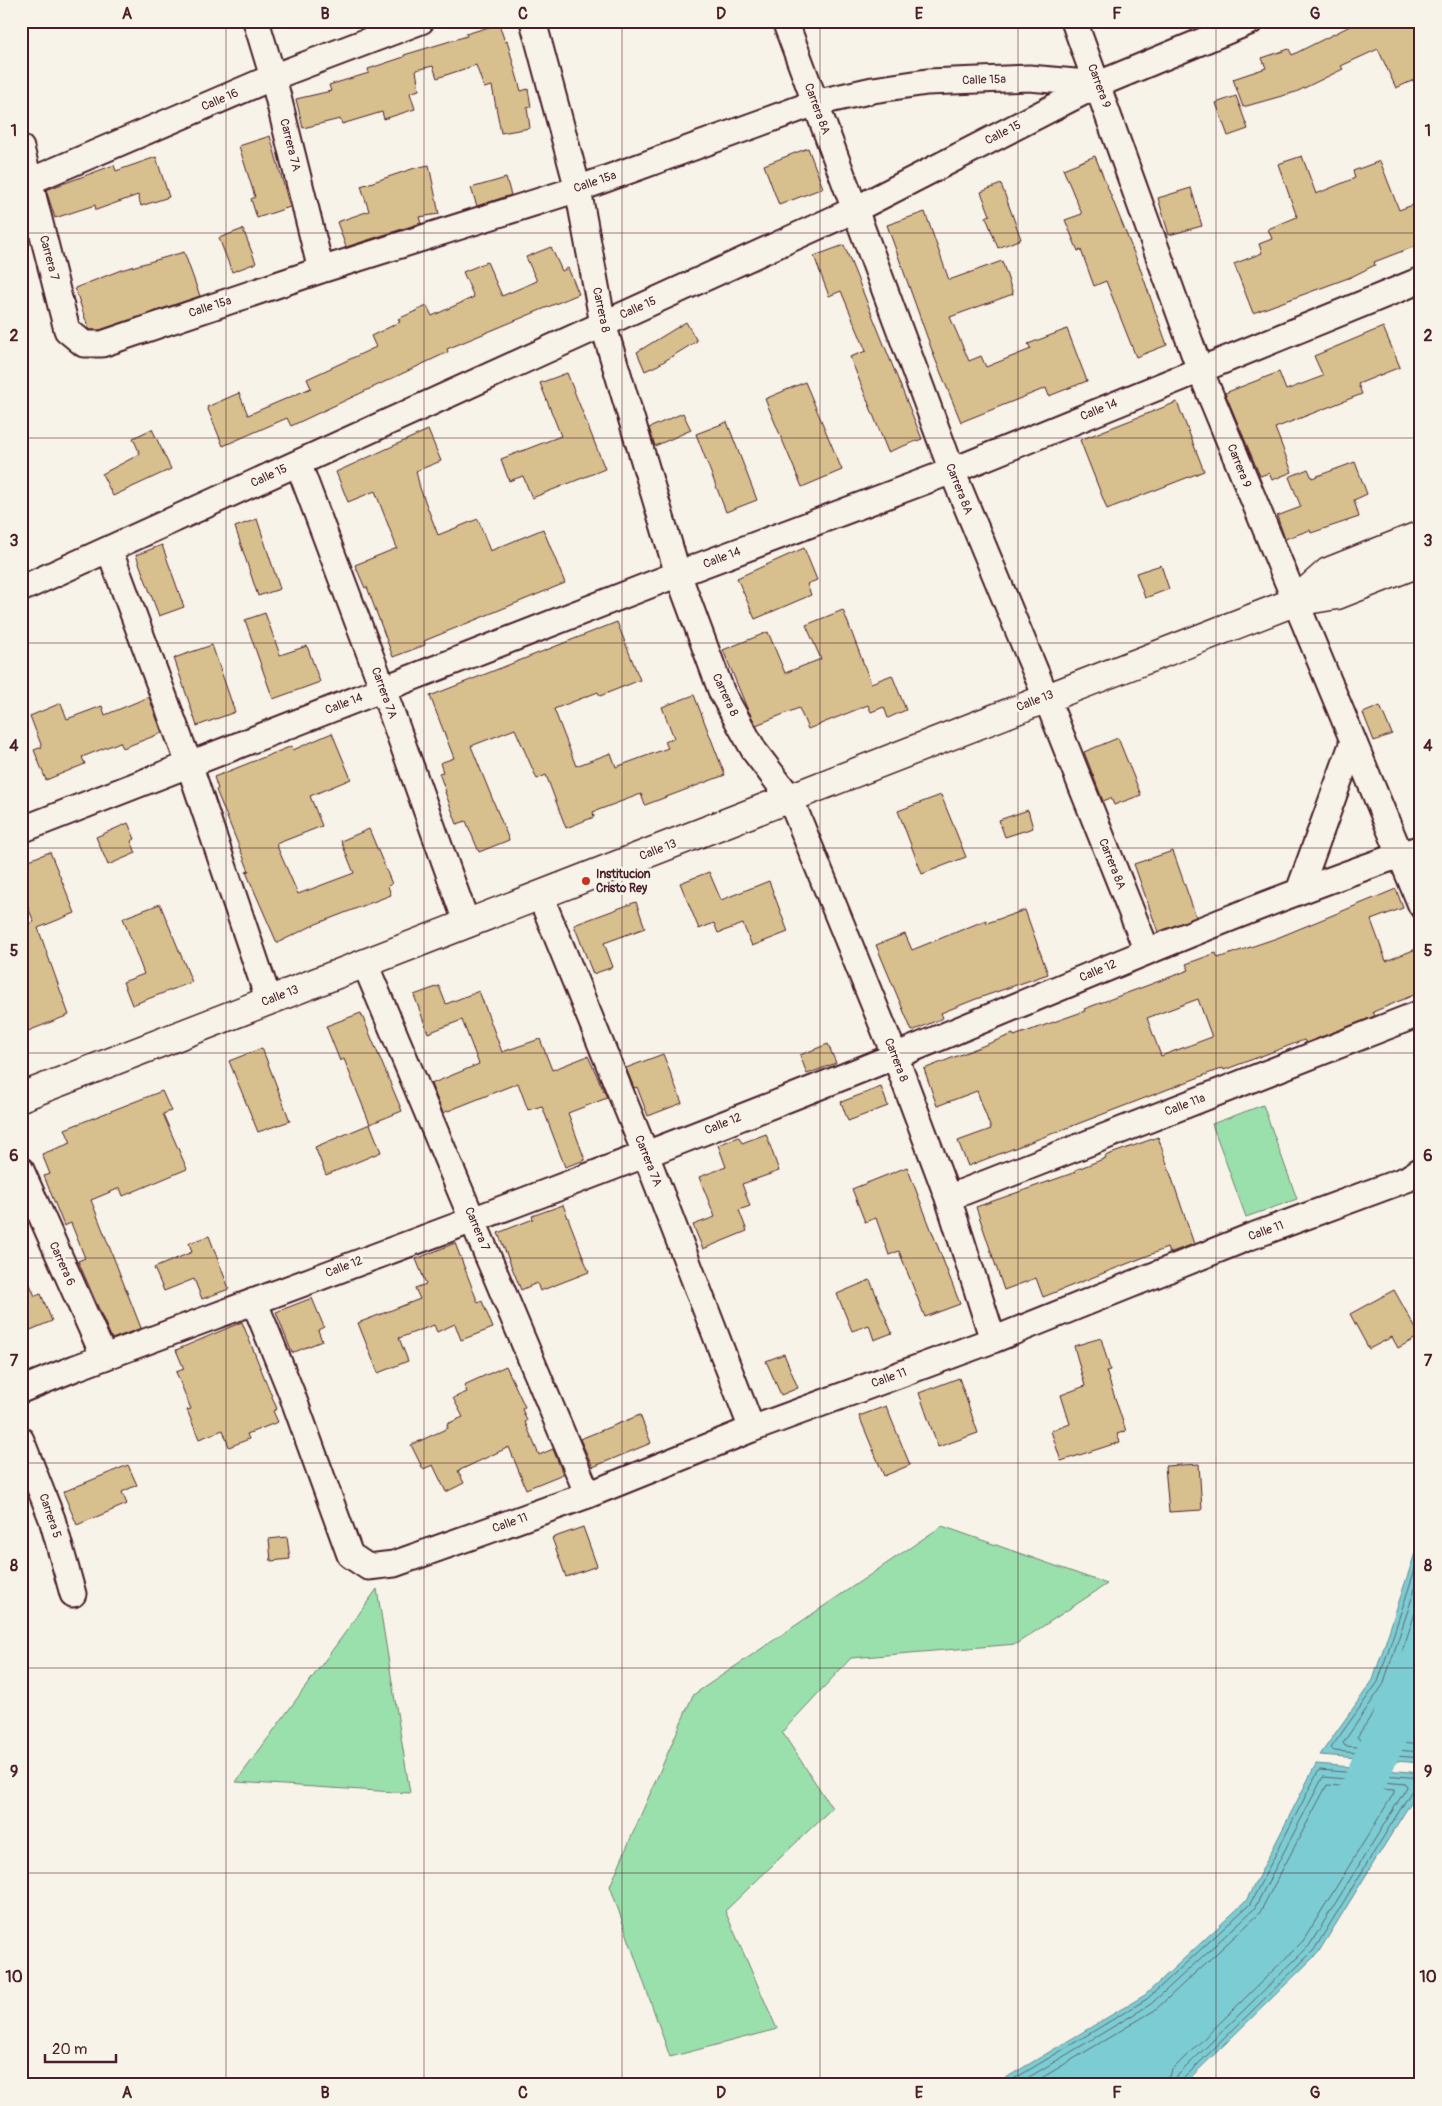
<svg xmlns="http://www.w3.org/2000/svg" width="1442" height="2106" font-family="Pangolin,sans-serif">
<rect width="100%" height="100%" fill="#f7f3e8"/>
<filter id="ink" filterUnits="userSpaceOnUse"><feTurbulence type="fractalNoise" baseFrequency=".02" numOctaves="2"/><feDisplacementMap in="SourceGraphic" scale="10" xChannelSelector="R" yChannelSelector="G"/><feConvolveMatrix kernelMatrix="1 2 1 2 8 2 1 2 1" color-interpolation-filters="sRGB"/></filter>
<g filter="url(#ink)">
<path fill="#9ae0ad" stroke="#72806c" d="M 1263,1105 L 1297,1199 L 1246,1217 L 1212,1124 Z
M 942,1526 L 1107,1584 L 1016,1644 L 851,1658 L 782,1732 L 832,1808 L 725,1911 L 777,2029 L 670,2057 L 610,1886 L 693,1695 Z
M 377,1589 L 410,1793 L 236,1782 Z"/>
<path fill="#7ccdd3" stroke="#688790" d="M 1421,1535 L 1421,1763 L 1320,1755 L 1373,1680 Z
M 1316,1764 L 1421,1773 L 1421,1786 L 1318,1953 L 1183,2085 L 994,2085 L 1145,1995 L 1246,1901 Z"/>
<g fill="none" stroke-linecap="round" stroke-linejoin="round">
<path stroke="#5e656e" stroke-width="1" d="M 1421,1551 L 1378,1682 L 1331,1748 L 1334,1751 L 1421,1758
M 1421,1571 L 1383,1685 L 1343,1743 L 1345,1746 L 1421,1752
M 1421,1595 L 1390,1688 L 1357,1737 L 1359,1739 L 1421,1745
M 1004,2085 L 1147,1999 L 1250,1904 L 1319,1770 L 1421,1778
M 1016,2085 L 1151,2004 L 1254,1909 L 1323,1777 L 1406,1784 L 1407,1787 L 1309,1946 L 1178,2075 L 1174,2085
M 1030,2085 L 1155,2010 L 1259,1914 L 1327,1785 L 1394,1790 L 1394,1793 L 1303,1941 L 1172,2070 L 1167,2085
M 1181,2085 L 1183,2079 L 1314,1950 L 1414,1787 L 1421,1785"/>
<path stroke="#7ccdd3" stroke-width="42" d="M 1346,1821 L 1421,1660"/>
</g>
<path fill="#d8bf8e" stroke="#4a1f2b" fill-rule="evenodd" d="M 1360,21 L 1421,21 L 1421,77 L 1396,88 L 1378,49 L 1341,66 L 1343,69 L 1296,92 L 1243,107 L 1233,79 L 1266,68 L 1262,58 L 1289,49 L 1292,55 Z
M 499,24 L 505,42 L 507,41 L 521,91 L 528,89 L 531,107 L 527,108 L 530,128 L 501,133 L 492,86 L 484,88 L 476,65 L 437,78 L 433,66 L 416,70 L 419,90 L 410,93 L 415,109 L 384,119 L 382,112 L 342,124 L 340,119 L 303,128 L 296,99 L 331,91 L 329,85 L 369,73 L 368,69 L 404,57 L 404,55 L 467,36 L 466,34 Z
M 1236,96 L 1248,129 L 1228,136 L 1216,103 Z
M 270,136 L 290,207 L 257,218 L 251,199 L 255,197 L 239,146 Z
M 808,148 L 823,188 L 779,205 L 764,165 Z
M 1095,156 L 1140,268 L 1167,345 L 1136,357 L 1106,281 L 1094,286 L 1081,250 L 1078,251 L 1065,220 L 1082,214 L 1063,169 Z
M 1302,156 L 1316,194 L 1355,178 L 1353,171 L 1380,161 L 1399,210 L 1421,202 L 1421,244 L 1374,262 L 1375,265 L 1351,277 L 1253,313 L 1234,264 L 1262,253 L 1259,244 L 1272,239 L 1268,229 L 1297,217 L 1278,164 Z
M 156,157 L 169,197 L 141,206 L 138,195 L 96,210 L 95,205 L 55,218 L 46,190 L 114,165 L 116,171 Z
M 429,165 L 439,214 L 419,217 L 421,223 L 346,247 L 337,222 L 369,211 L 361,186 L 415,168 Z
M 506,178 L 511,195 L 477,206 L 471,188 Z
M 1001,184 L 1021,239 L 998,248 L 986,217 L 990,215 L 981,192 Z
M 1191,188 L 1202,226 L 1169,235 L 1158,198 Z
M 925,212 L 949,280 L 1002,261 L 1013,294 L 950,317 L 969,361 L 981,356 L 986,367 L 1031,349 L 1028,344 L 1067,329 L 1087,381 L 1049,396 L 1046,388 L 961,422 L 934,356 L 887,225 Z
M 243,229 L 256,263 L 232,272 L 219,238 Z
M 844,245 L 922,439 L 888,452 L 850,357 L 866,351 L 841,291 L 829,296 L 814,256 Z
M 551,247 L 562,271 L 568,268 L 579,294 L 447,349 L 448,352 L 291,426 L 287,418 L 223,446 L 207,407 L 239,393 L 248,415 L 311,388 L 307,379 L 376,347 L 371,336 L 400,322 L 398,319 L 427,306 L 432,316 L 474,297 L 463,272 L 487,262 L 502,296 L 537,281 L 526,257 Z
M 184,252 L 200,296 L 100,330 L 89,330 L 75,288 L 121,270 Z
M 686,322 L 697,341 L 658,365 L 645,371 L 637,352 Z
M 1383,327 L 1400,367 L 1358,384 L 1362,394 L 1275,428 L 1292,472 L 1272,480 L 1269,473 L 1260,476 L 1225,393 L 1279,372 L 1286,390 L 1323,376 L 1314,356 Z
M 567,373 L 605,469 L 532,498 L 523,476 L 509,481 L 501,459 L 561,436 L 540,383 Z
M 805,382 L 842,470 L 802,487 L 765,399 Z
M 1177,402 L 1204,471 L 1107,509 L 1080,440 Z
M 683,413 L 691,430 L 655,446 L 649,428 Z
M 727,422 L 757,500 L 726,512 L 696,434 Z
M 152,429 L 171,469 L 113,496 L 102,474 L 140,454 L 133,438 Z
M 428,430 L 441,461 L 416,471 L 420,488 L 438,535 L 478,519 L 490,551 L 543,529 L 565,583 L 424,641 L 425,645 L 393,657 L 367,587 L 365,588 L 355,565 L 397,548 L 375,491 L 348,502 L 336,472 Z
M 1355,462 L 1367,494 L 1354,500 L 1359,517 L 1311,533 L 1310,530 L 1285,539 L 1277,516 L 1301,507 L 1289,477 L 1308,469 L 1312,478 Z
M 257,519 L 280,589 L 258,596 L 235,527 Z
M 162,545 L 184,607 L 159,616 L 136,555 Z
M 804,548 L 817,580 L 807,584 L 811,595 L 755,619 L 737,578 Z
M 1161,565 L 1169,589 L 1145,598 L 1136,573 Z
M 843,610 L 871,683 L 892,675 L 906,710 L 888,718 L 884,707 L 871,712 L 868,705 L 808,729 L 799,708 L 756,725 L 747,708 L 723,650 L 768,632 L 785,673 L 821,659 L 806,625 Z
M 265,613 L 280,655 L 307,646 L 320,682 L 273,699 L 245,620 Z
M 617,622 L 640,680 L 600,696 L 598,692 L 554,709 L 576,766 L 611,753 L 616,767 L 668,748 L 665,742 L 674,738 L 662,707 L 694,695 L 725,775 L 645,805 L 641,794 L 593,812 L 594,817 L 566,828 L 546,775 L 537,779 L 515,729 L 471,746 L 509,840 L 479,852 L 466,821 L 457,824 L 445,792 L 446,792 L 439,773 L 443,772 L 440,763 L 454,758 L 430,696 Z
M 212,645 L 235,712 L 197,726 L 174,658 Z
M 149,697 L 162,733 L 123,748 L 120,742 L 82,757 L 85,764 L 46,780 L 34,750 L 42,747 L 30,716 L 61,703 L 67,719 L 102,706 L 105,715 Z
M 1380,706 L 1392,734 L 1374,741 L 1363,713 Z
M 332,733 L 351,779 L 310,796 L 322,826 L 276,844 L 298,894 L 354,873 L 341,841 L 369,829 L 392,884 L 388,886 L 391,895 L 316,924 L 277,943 L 246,872 L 249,871 L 216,790 L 218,789 L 214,777 L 292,746 L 293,750 Z
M 1118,738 L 1141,795 L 1114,805 L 1111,798 L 1103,801 L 1084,752 Z
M 941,795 L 966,857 L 922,874 L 898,811 Z
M 1028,810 L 1033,828 L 1005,837 L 999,820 Z
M 128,823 L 135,839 L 131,841 L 136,853 L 108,865 L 96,837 Z
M 1173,851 L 1196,917 L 1158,932 L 1134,864 Z
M 50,852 L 75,913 L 38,928 L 69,1015 L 28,1031 L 21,1013 L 21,927 L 34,922 L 21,890 L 21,863 Z
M 709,872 L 721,900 L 769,881 L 788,932 L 752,946 L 743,924 L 718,933 L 714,923 L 699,929 L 680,883 Z
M 1396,889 L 1403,908 L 1371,920 L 1386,961 L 1421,947 L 1421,992 L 1373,1012 L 1375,1016 L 1306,1043 L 1304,1040 L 1224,1070 L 1223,1068 L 968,1166 L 958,1141 L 991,1129 L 977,1091 L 937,1106 L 924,1069 L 1013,1034 L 1014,1036 L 1085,1011 L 1084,1009 L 1189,970 L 1186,964 L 1216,953 L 1218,958 L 1277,938 ZM 1198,999 L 1212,1037 L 1161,1056 L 1147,1018 Z
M 636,902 L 645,928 L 604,943 L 613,967 L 593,974 L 574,925 Z
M 160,904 L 192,982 L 132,1005 L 123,982 L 144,974 L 123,918 Z
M 1025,910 L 1048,974 L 976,999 L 941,1013 L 943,1018 L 912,1031 L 876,945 L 905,934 L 912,950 L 986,920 L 987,923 Z
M 439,986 L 446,1004 L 479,991 L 502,1052 L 540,1039 L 552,1070 L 588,1056 L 607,1098 L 568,1113 L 585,1160 L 565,1167 L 542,1106 L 528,1110 L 518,1083 L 443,1113 L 431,1084 L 479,1064 L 462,1020 L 428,1033 L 414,995 Z
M 361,1013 L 402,1111 L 370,1124 L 344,1059 L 340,1061 L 326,1026 Z
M 828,1044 L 836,1063 L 807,1074 L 800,1055 Z
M 262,1048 L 290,1121 L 258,1132 L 229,1061 Z
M 663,1054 L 682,1103 L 648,1116 L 637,1087 L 634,1088 L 626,1068 Z
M 881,1087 L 888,1106 L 848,1121 L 841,1102 Z
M 162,1091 L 171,1111 L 163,1114 L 187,1169 L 123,1196 L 120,1188 L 91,1200 L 141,1328 L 112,1339 L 78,1261 L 85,1258 L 71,1223 L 64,1226 L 44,1176 L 50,1174 L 42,1154 L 71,1143 L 65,1129 Z
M 370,1124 L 381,1152 L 326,1175 L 315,1147 Z
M 766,1134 L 779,1171 L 742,1184 L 750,1206 L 739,1210 L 747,1231 L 703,1249 L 693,1225 L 715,1217 L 699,1177 L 726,1167 L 718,1145 L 739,1137 L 742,1143 Z
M 1158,1137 L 1194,1244 L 1169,1253 L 1167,1248 L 1043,1297 L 1036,1278 L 1004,1290 L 976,1207 L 1076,1172 L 1075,1170 L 1106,1158 L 1105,1156 Z
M 907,1167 L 960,1304 L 925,1317 L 899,1251 L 889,1255 L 876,1218 L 865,1222 L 852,1189 Z
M 563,1205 L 589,1272 L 540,1291 L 537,1283 L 521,1290 L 498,1233 L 533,1219 L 532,1216 Z
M 209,1236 L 229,1289 L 202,1299 L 194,1279 L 164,1291 L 154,1268 L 192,1252 L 189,1243 Z
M 455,1243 L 478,1303 L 482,1301 L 493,1328 L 461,1340 L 455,1324 L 437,1332 L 434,1325 L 399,1338 L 408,1361 L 378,1373 L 358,1323 L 420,1299 L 415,1288 L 426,1284 L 416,1259 Z
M 21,1263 L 35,1296 L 41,1294 L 52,1321 L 21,1334 Z
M 870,1280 L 892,1333 L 874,1340 L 869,1325 L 852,1331 L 837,1294 Z
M 1394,1290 L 1420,1336 L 1398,1348 L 1392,1337 L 1369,1349 L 1350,1314 Z
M 312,1298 L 324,1327 L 318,1330 L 322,1341 L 292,1353 L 276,1312 Z
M 242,1322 L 277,1409 L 273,1411 L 278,1422 L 247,1434 L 249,1439 L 229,1447 L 223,1430 L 199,1439 L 187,1410 L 191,1409 L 176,1372 L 184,1369 L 176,1350 Z
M 1101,1338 L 1110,1370 L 1106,1371 L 1126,1431 L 1117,1434 L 1120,1442 L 1061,1461 L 1051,1431 L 1070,1424 L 1061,1395 L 1085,1386 L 1074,1346 Z
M 784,1354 L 798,1388 L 781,1395 L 766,1361 Z
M 506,1366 L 525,1407 L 522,1409 L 527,1421 L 525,1422 L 539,1455 L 553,1449 L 563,1474 L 526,1489 L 509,1447 L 458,1471 L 464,1483 L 446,1492 L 433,1465 L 423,1469 L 411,1445 L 448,1428 L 447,1424 L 463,1417 L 453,1398 L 467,1392 L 464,1385 Z
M 959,1378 L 978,1433 L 938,1447 L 919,1393 Z
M 886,1406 L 910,1465 L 884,1476 L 859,1416 Z
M 640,1415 L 651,1443 L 593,1467 L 580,1439 Z
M 1199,1464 L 1202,1510 L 1169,1512 L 1165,1466 Z
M 128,1465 L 137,1485 L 122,1492 L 127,1504 L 77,1525 L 63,1492 Z
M 583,1527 L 597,1566 L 566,1577 L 552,1538 Z
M 287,1537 L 290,1559 L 271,1561 L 269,1539 Z"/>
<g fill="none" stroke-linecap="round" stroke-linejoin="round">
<defs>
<path id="minor" d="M 256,21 L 273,77 L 321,270
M 533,21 L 578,189 L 603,324 L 678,574 L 722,693 L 755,752 L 790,798 L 895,1056 L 948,1198 L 993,1340
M 785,21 L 952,471 L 1046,697 L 1147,951
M 1074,21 L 1200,370 L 1421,905
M 21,148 L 67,330 L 84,344 L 102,344 L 321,270 L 578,189 L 815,103 L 873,90 L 927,82 L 1029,78 L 1099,84
M 21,185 L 273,77 L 421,21
M 298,463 L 383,689 L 467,924
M 109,549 L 189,764 L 269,1001
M 21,589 L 854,210 L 1099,84 L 1251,21
M 21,830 L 678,574 L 952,471 L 1421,280
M 1299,891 L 1353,742
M 540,895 L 646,1155 L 752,1429
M 365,964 L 588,1495
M 21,1170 L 104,1357
M 948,1198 L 1421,1013
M 254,1301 L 291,1392 L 350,1555 L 368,1567 L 394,1564 L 588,1495 L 752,1429 L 993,1340 L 1247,1238 L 1407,1179 L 1421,1170
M 21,1390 L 75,1368 C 349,1266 624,1166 895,1056 C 1070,985 1242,908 1421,848
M 21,1440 L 52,1519 L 73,1594"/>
<path id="trunk" d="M 1294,602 L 1328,572 L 1421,535
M 21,1097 L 1294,602 L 1337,595 L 1421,562"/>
</defs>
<use href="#minor" stroke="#4a1f2b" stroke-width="29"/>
<use href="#trunk" stroke="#4a1f2b" stroke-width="31"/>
<use href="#minor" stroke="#f7f3e8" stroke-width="25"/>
<use href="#trunk" stroke="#f7f3e8" stroke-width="28"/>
</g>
</g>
<path fill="none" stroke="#4a1f2b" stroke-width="1" stroke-opacity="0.55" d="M 226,21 L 226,2085M 424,21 L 424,2085M 622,21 L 622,2085M 820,21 L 820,2085M 1018,21 L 1018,2085M 1216,21 L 1216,2085M 21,233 L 1421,233M 21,438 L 1421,438M 21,643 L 1421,643M 21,848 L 1421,848M 21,1053 L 1421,1053M 21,1258 L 1421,1258M 21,1463 L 1421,1463M 21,1668 L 1421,1668M 21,1873 L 1421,1873"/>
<circle fill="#c8321e" stroke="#f7f3e8" stroke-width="2" cx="586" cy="881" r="5"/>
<g text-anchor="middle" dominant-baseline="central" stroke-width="5" stroke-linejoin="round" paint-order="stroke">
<g font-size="12" fill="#4a1f2b" stroke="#f7f3e8">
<text transform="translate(984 80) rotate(-2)">Calle 15a</text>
<text transform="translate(1099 86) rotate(70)">Carrera 9</text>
<text transform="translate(220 100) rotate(-23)">Calle 16</text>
<text transform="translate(817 109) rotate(70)">Carrera 8A</text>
<text transform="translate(1003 133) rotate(-27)">Calle 15</text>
<text transform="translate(290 145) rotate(76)">Carrera 7A</text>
<text transform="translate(595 182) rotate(-19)">Calle 15a</text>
<text transform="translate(49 258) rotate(75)">Carrera 7</text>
<text transform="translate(210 307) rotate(-18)">Calle 15a</text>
<text transform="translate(638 308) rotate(-24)">Calle 15</text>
<text transform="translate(601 310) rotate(78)">Carrera 8</text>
<text transform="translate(1099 410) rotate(-22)">Calle 14</text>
<text transform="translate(1239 466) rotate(68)">Carrera 9</text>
<text transform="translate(269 476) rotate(-25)">Calle 15</text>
<text transform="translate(959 489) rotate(68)">Carrera 8A</text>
<text transform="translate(722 558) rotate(-21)">Calle 14</text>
<text transform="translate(384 693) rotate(70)">Carrera 7A</text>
<text transform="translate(725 695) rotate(65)">Carrera 8</text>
<text transform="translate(1035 701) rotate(-21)">Calle 13</text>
<text transform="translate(344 704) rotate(-21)">Calle 14</text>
<text transform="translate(658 850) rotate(-21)">Calle 13</text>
<text transform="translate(1112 864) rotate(68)">Carrera 8A</text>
<text transform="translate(1098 971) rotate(-23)">Calle 12</text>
<text transform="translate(280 996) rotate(-21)">Calle 13</text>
<text transform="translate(896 1060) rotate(69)">Carrera 8</text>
<text transform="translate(1185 1105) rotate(-21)">Calle 11a</text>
<text transform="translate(723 1124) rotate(-22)">Calle 12</text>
<text transform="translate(648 1161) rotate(68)">Carrera 7A</text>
<text transform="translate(477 1229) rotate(67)">Carrera 7</text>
<text transform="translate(1266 1231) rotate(-20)">Calle 11</text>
<text transform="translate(62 1264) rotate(66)">Carrera 6</text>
<text transform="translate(344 1267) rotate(-21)">Calle 12</text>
<text transform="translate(889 1378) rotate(-20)">Calle 11</text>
<text transform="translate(50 1516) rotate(71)">Carrera 5</text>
<text transform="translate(510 1523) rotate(-20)">Calle 11</text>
</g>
<g font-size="12" font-weight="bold" fill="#4a1f2b" stroke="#f7f3e8" text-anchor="start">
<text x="596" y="874">Institucion<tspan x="596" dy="14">Cristo Rey</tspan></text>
</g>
</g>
<rect width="1442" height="2106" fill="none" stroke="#f7f3e8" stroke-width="55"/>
<path d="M45 2054v8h71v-8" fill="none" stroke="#4a1f2b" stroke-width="2.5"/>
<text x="52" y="2054" font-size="15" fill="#4a1f2b" stroke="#f7f3e8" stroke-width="4" paint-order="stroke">20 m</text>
<rect x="28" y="28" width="1386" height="2050" fill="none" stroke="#4a1f2b" stroke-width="2"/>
<g font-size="16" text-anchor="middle" font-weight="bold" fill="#4a1f2b">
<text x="127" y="19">A</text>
<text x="325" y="19">B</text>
<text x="523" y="19">C</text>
<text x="721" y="19">D</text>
<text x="919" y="19">E</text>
<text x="1117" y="19">F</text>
<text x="1315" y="19">G</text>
<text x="14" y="136">1</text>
<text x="1428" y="136">1</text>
<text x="14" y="341">2</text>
<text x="1428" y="341">2</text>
<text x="14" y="546">3</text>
<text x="1428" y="546">3</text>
<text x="14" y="751">4</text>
<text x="1428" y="751">4</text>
<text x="14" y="956">5</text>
<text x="1428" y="956">5</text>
<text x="14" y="1161">6</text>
<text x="1428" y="1161">6</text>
<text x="14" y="1366">7</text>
<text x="1428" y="1366">7</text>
<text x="14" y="1571">8</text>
<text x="1428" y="1571">8</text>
<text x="14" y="1777">9</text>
<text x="1428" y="1777">9</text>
<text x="14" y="1982">10</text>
<text x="1428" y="1982">10</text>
<text x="127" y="2098">A</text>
<text x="325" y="2098">B</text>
<text x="523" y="2098">C</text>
<text x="721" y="2098">D</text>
<text x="919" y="2098">E</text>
<text x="1117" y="2098">F</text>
<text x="1315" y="2098">G</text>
</g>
</svg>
